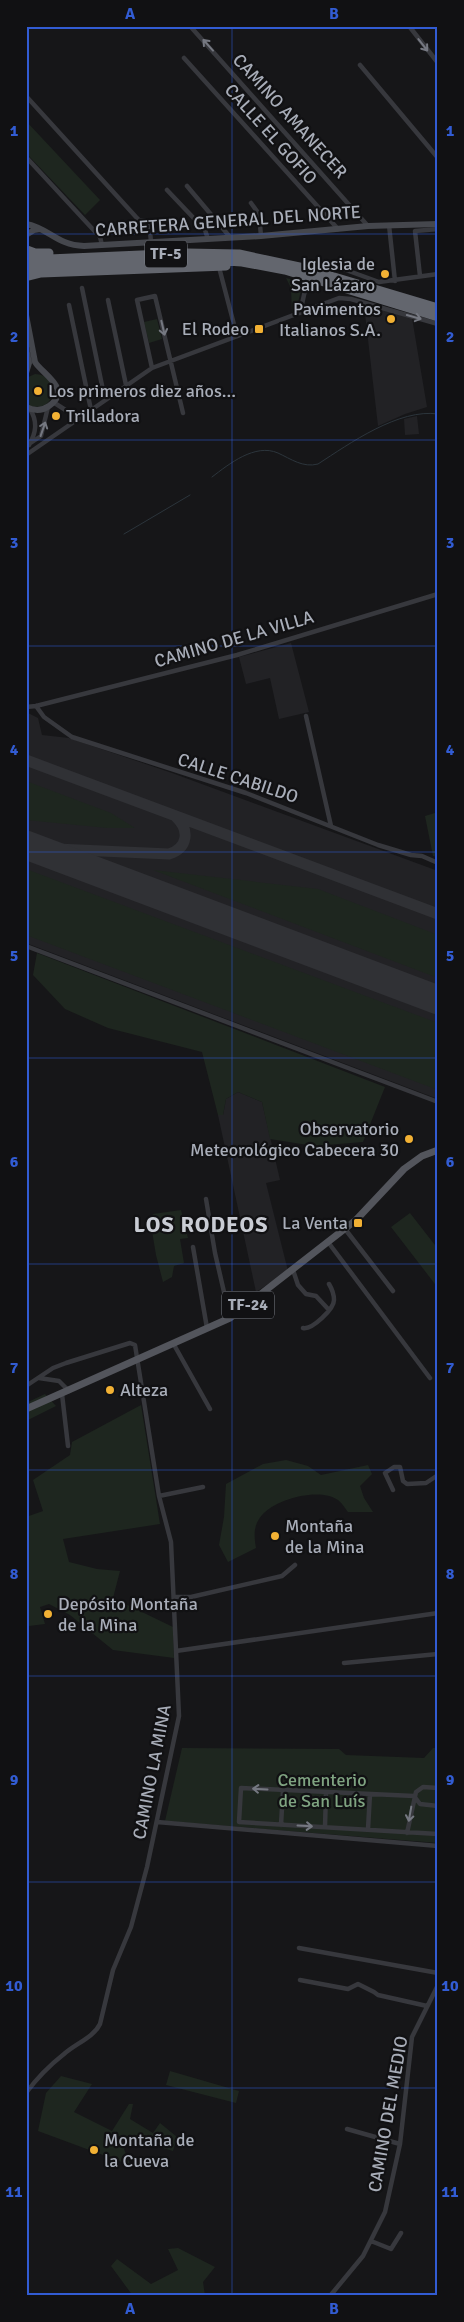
<svg xmlns="http://www.w3.org/2000/svg" width="464" height="2322" font-family="Signika,sans-serif">
<rect width="100%" height="100%" fill="#161618"/>
<path fill="#222225" d="M 364,305 L 412,318 L 427,407 L 405,414 L 378,426 Z
M 417,416 L 419,434 L 405,435 L 404,419 Z
M 291,643 L 309,712 L 279,719 L 270,678 L 246,684 L 239,657 Z
M 26,712 L 38,718 L 42,735 L 69,738 L 172,773 L 438,871 L 438,1099 L 26,943 Z
M 238,1092 L 262,1102 L 280,1180 L 266,1183 L 288,1271 L 256,1292 L 218,1115 L 223,1115 L 226,1099 Z"/>
<path fill="#1e261f" d="M 26,121 L 100,200 L 85,215 L 26,153 Z
M 286,278 L 303,282 L 297,307 L 292,313 L 291,288 Z
M 157,319 L 162,339 L 149,343 L 144,322 Z
M 35,374 C 65,376 54,418 26,404 L 26,378 Z
M 26,781 L 111,813 L 135,828 L 107,828 L 26,820 Z
M 438,812 L 438,857 L 433,856 L 425,816 Z
M 26,869 L 438,1023 L 438,1090 L 26,935 Z
M 153,870 L 318,889 L 438,935 L 438,978 Z
M 37,953 L 385,1087 L 363,1142 L 314,1146 L 270,1139 L 262,1102 L 238,1092 L 226,1099 L 223,1115 L 218,1115 L 202,1052 L 108,1028 L 65,1009 L 33,975 Z
M 181,1210 L 188,1238 L 180,1239 L 184,1263 L 174,1266 L 172,1277 L 163,1282 L 156,1255 L 150,1219 L 153,1214 Z
M 410,1213 L 438,1249 L 438,1288 L 391,1227 Z
M 45,1394 L 56,1406 L 26,1421 L 26,1403 Z
M 141,1405 L 160,1524 L 63,1539 L 69,1562 L 97,1569 L 120,1571 L 113,1598 L 173,1627 L 174,1658 L 113,1650 L 70,1615 L 49,1604 L 40,1607 L 45,1624 L 29,1626 L 26,1622 L 26,1517 L 43,1511 L 33,1480 L 70,1455 L 72,1442 Z
M 286,1460 L 308,1466 L 321,1475 L 368,1465 L 372,1474 L 360,1486 L 364,1498 L 373,1512 L 348,1512 C 345,1508 341,1502 338,1500 C 319,1487 276,1499 262,1515 C 253,1525 254,1536 256,1548 L 228,1562 L 219,1545 L 224,1517 L 226,1484 L 263,1464 Z
M 182,1748 L 339,1749 L 346,1755 L 424,1758 L 433,1748 L 438,1748 L 438,1843 L 165,1821 Z
M 170,2071 L 239,2091 L 236,2103 L 166,2085 Z
M 61,2076 L 92,2084 L 74,2112 L 112,2131 L 129,2104 L 133,2104 L 130,2119 L 153,2133 L 160,2123 L 177,2137 L 173,2151 L 130,2138 L 124,2149 L 130,2165 L 38,2131 L 46,2093 Z
M 178,2248 L 215,2267 L 203,2282 L 205,2296 L 133,2296 L 111,2266 L 117,2259 L 151,2284 L 178,2270 L 168,2249 Z"/>
<g fill="none" stroke-linecap="round" stroke-linejoin="round">
<path stroke="#2c353c" stroke-width="1" d="M 212,477 C 229,464 255,443 278,453 C 291,459 303,468 318,464 C 349,444 399,408 438,414
M 124,534 L 190,495"/>
<path stroke="#303135" stroke-width="11" d="M 26,760 L 438,914
M 34,848 L 169,854 C 188,848 190,830 176,817"/>
<path stroke="#303135" stroke-width="29" d="M 26,845 L 438,1000"/>
<path stroke="#37383d" stroke-width="4.5" d="M 190,26 L 368,226
M 409,26 L 438,63
M 184,58 L 338,229
M 360,65 L 438,158
M 26,96 L 136,217 L 139,220 L 149,221 L 151,242
M 26,157 L 100,237 L 102,245
M 187,186 L 230,237
M 167,190 L 205,230 L 208,239
M 251,203 L 259,214 L 261,236
M 389,225 L 395,281
M 310,270 L 313,264 L 324,262 L 379,282 L 438,274
M 220,271 L 237,336
M 420,276 L 415,231 L 438,229
M 82,288 L 105,400
M 108,300 L 126,385
M 69,305 L 91,410
M 300,313 L 308,277
M 152,368 L 137,300 L 155,296 L 183,413
M 53,402 L 78,418
M 29,445 C 36,433 38,422 30,409
M 26,446 L 41,436 L 48,407
M 26,455 L 152,368 L 339,298 L 351,299 L 438,324
M 36,706 L 44,717 L 72,737 L 246,793 L 378,845 L 411,855 L 422,856 L 438,863
M 26,707 L 36,706 L 237,655 L 438,594
M 306,716 L 331,826
M 26,946 L 438,1102
M 206,1199 L 215,1253 L 230,1318
M 345,1229 L 393,1291
M 328,1242 L 430,1378
M 193,1247 L 207,1328
M 293,1270 L 298,1285 L 306,1294 L 316,1296 L 329,1310
M 303,1328 C 312,1330 334,1309 334,1300 C 334,1294 332,1289 329,1284
M 173,1343 L 210,1409
M 39,1378 L 59,1381 L 69,1391
M 26,1386 L 53,1368 L 66,1363 L 130,1343 L 135,1345 L 159,1496 L 171,1542 L 179,1716 L 147,1867 L 131,1927 L 113,1970 L 100,2024 C 94,2037 75,2044 64,2054 C 50,2065 37,2078 26,2093
M 62,1394 L 68,1446
M 393,1490 L 385,1473 L 394,1467 L 400,1467 L 403,1481 L 407,1484 L 426,1483 L 438,1475
M 159,1496 L 203,1487
M 175,1597 L 191,1597 L 282,1576 L 295,1565
M 176,1651 L 438,1613
M 344,1663 L 438,1654
M 414,1796 L 241,1788 L 239,1822 L 438,1834
M 414,1796 L 420,1804 L 438,1806
M 157,1822 L 438,1846
M 281,1825 L 283,1790
M 325,1827 L 326,1792
M 368,1829 L 370,1794
M 407,1833 L 416,1792 L 423,1787 L 438,1788
M 299,1948 L 438,1973
M 300,1980 L 348,1989 L 358,1984 L 374,1992 L 378,1995 L 427,2006
M 347,2129 L 400,2144
M 371,2241 L 391,2249 L 401,2233
M 330,2296 L 363,2256 L 385,2212 L 400,2144 L 412,2037 L 438,1985"/>
<path stroke="#45474d" stroke-width="6" d="M 26,224 C 49,228 56,245 84,246 L 261,236 L 368,226 L 438,224
M 26,235 L 34,230 L 40,229
M 26,315 L 35,362 C 42,374 73,389 49,406 C 42,411 34,411 26,407
M 26,348 L 29,363 L 26,373"/>
<path stroke="#53555c" stroke-width="7" d="M 26,1409 L 230,1318 L 356,1220 L 404,1169 L 422,1156 L 438,1150"/>
<path stroke="#63666e" stroke-width="9" d="M 27,250 L 35,253 L 49,253
M 26,260 L 187,253 L 239,254 L 304,268 L 438,308
M 26,267 L 196,259 L 242,262 L 285,270 L 438,317
M 29,276 L 41,273 L 226,266"/>
</g>
<defs><path id="oneway-shaft" d="M-6 0H5M1.5-3L5.5 0L1.5 3" fill="none" stroke-width="1.6" stroke-linecap="round" stroke-linejoin="round" transform="scale(1.25)"/></defs>
<g stroke="#757881">
<use href="#oneway-shaft" transform="translate(208 45) rotate(-132)"/>
<use href="#oneway-shaft" transform="translate(423 45) rotate(52)"/>
<use href="#oneway-shaft" transform="translate(414 317) rotate(16)"/>
<use href="#oneway-shaft" transform="translate(163 328) rotate(77)"/>
<use href="#oneway-shaft" transform="translate(43 429) rotate(-71)"/>
<use href="#oneway-shaft" transform="translate(260 1789) rotate(-177)"/>
<use href="#oneway-shaft" transform="translate(410 1814) rotate(100)"/>
<use href="#oneway-shaft" transform="translate(305 1826) rotate(3)"/>
</g>
<path fill="none" stroke="#325cd3" stroke-width="1" stroke-opacity="0.55" d="M 232,26 L 232,2296M 26,234 L 438,234M 26,440 L 438,440M 26,646 L 438,646M 26,852 L 438,852M 26,1058 L 438,1058M 26,1264 L 438,1264M 26,1470 L 438,1470M 26,1676 L 438,1676M 26,1882 L 438,1882M 26,2088 L 438,2088"/>
<g fill="#f2b134" stroke="#111113" stroke-width="2">
<circle cx="385" cy="274" r="5"/>
<circle cx="391" cy="319" r="5"/>
<rect x="254" y="324" width="10" height="10" rx="2.5"/>
<circle cx="38" cy="391" r="5"/>
<circle cx="56" cy="416" r="5"/>
<circle cx="409" cy="1139" r="5"/>
<rect x="353" y="1218" width="10" height="10" rx="2.5"/>
<circle cx="110" cy="1390" r="5"/>
<circle cx="275" cy="1536" r="5"/>
<circle cx="48" cy="1614" r="5"/>
<circle cx="94" cy="2150" r="5"/>
</g>
<g text-anchor="middle" dominant-baseline="central" stroke-width="4.5" stroke-linejoin="round" paint-order="stroke">
<g fill="#111113" stroke="#7b7e86" stroke-width="1">
<rect x="145" y="240.5" width="42" height="27" rx="4"/>
<rect x="222" y="1291.5" width="52" height="27" rx="4"/>
</g>
<g font-size="16" font-weight="bold" fill="#a8adb8">
<text x="166" y="254">TF-5</text>
<text x="248" y="1305">TF-24</text>
</g>
<g font-size="18" fill="#a8adb8" stroke="#111113">
<text transform="translate(290 116) rotate(48)">CAMINO AMANECER</text>
<text transform="translate(271 134) rotate(48)">CALLE EL GOFIO</text>
<text transform="translate(228 221) rotate(-4)">CARRETERA GENERAL DEL NORTE</text>
<text transform="translate(234 639) rotate(-16)">CAMINO DE LA VILLA</text>
<text transform="translate(238 778) rotate(18)">CALLE CABILDO</text>
<text transform="translate(152 1772) rotate(-79)">CAMINO LA MINA</text>
<text transform="translate(388 2114) rotate(-80)">CAMINO DEL MEDIO</text>
</g>
<g font-size="18" fill="#a8adb8" stroke="#111113" text-anchor="start">
<text x="375" y="264" text-anchor="end">Iglesia de<tspan x="375" dy="21">San Lázaro</tspan></text>
<text x="381" y="309" text-anchor="end">Pavimentos<tspan x="381" dy="21">Italianos S.A.</tspan></text>
<text x="249" y="329" text-anchor="end">El Rodeo</text>
<text x="48" y="391">Los primeros diez años...</text>
<text x="66" y="416">Trilladora</text>
<text x="399" y="1129" text-anchor="end">Observatorio<tspan x="399" dy="21">Meteorológico Cabecera 30</tspan></text>
<text x="348" y="1223" text-anchor="end">La Venta</text>
<text x="120" y="1390">Alteza</text>
<text x="285" y="1526">Montaña<tspan x="285" dy="21">de la Mina</tspan></text>
<text x="58" y="1604">Depósito Montaña<tspan x="58" dy="21">de la Mina</tspan></text>
<text x="104" y="2140">Montaña de<tspan x="104" dy="21">la Cueva</tspan></text>
</g>
<g font-size="18" fill="#7fa381" stroke="#111113">
<text x="322" y="1780">Cementerio<tspan x="322" dy="21">de San Luís</tspan></text>
</g>
<g font-size="22" font-weight="bold" letter-spacing="1" fill="#c9ccd4" stroke="#111113">
<text x="201" y="1224">LOS RODEOS</text>
</g>
</g>
<rect width="464" height="2322" fill="none" stroke="#111113" stroke-width="55"/>
<rect x="28" y="28" width="408" height="2266" fill="none" stroke="#325cd3" stroke-width="2"/>
<g font-size="16" text-anchor="middle" font-weight="bold" fill="#325cd3">
<text x="130" y="19">A</text>
<text x="334" y="19">B</text>
<text x="14" y="136">1</text>
<text x="450" y="136">1</text>
<text x="14" y="342">2</text>
<text x="450" y="342">2</text>
<text x="14" y="548">3</text>
<text x="450" y="548">3</text>
<text x="14" y="755">4</text>
<text x="450" y="755">4</text>
<text x="14" y="961">5</text>
<text x="450" y="961">5</text>
<text x="14" y="1167">6</text>
<text x="450" y="1167">6</text>
<text x="14" y="1373">7</text>
<text x="450" y="1373">7</text>
<text x="14" y="1579">8</text>
<text x="450" y="1579">8</text>
<text x="14" y="1785">9</text>
<text x="450" y="1785">9</text>
<text x="14" y="1991">10</text>
<text x="450" y="1991">10</text>
<text x="14" y="2197">11</text>
<text x="450" y="2197">11</text>
<text x="130" y="2314">A</text>
<text x="334" y="2314">B</text>
</g>
</svg>
